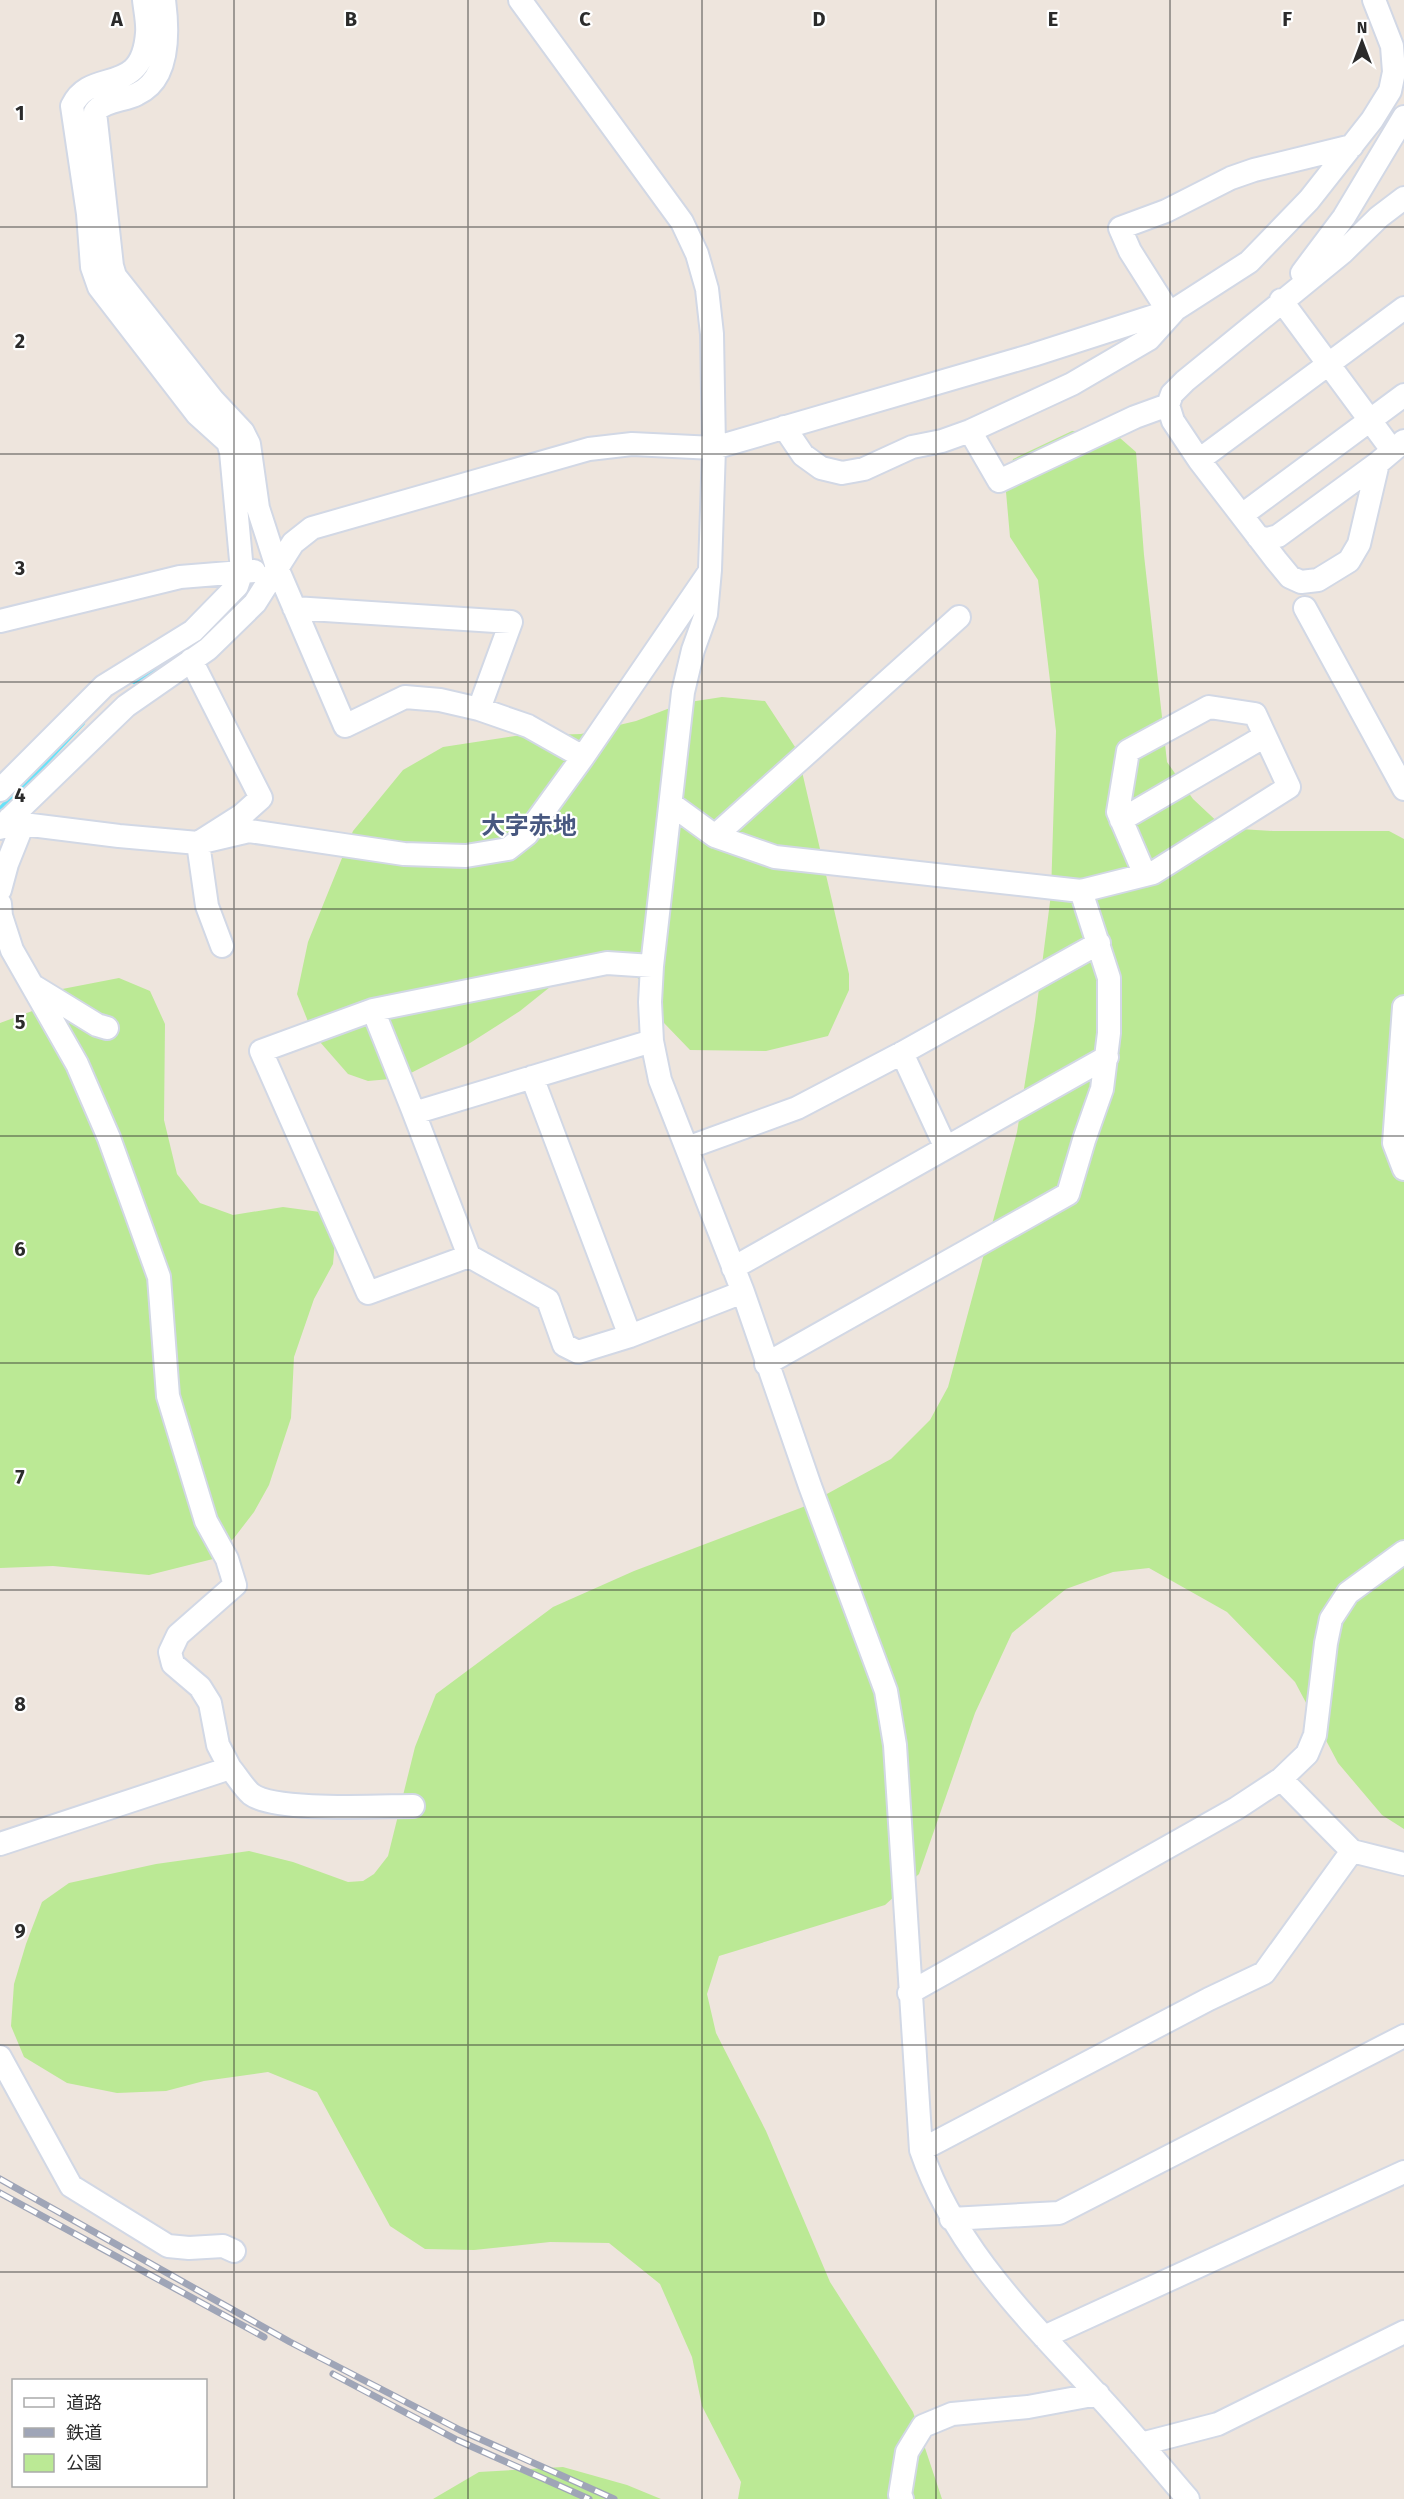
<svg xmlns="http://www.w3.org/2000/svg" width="1404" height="2499" font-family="'Fira Sans','Noto Sans JP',sans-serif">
<rect width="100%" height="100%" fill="#eee5dd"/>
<path fill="#bbe995" d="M 1072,431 L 1112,431 L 1136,452 L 1144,555 L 1167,762 L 1193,799 L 1224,828 L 1273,831 L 1389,831 L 1404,839 L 1404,1829 L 1382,1815 L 1338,1763 L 1295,1682 L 1227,1612 L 1149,1568 L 1113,1572 L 1066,1589 L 1012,1633 L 975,1713 L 919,1874 L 885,1905 L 719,1956 L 707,1994 L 716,2033 L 766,2131 L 830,2282 L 913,2412 L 942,2499 L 738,2499 L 741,2482 L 702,2406 L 692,2357 L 660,2284 L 609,2243 L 550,2242 L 474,2250 L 425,2249 L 390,2226 L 317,2092 L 268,2072 L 204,2081 L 166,2091 L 117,2093 L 67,2083 L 24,2057 L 11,2026 L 14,1984 L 26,1944 L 42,1902 L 69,1883 L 156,1864 L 249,1851 L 293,1862 L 348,1882 L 363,1881 L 374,1874 L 388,1856 L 415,1747 L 436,1694 L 553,1607 L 634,1571 L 803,1507 L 891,1459 L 930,1420 L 948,1387 L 1017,1132 L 1035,1020 L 1051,894 L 1056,731 L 1038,580 L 1010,537 L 1006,492 L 1013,459 Z
M 722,697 L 765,701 L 797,750 L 849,974 L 849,990 L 828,1036 L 766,1051 L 690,1050 L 664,1023 L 645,987 L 626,964 L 560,979 L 520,1011 L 470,1043 L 401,1078 L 368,1081 L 348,1074 L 313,1034 L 297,994 L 308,942 L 353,831 L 403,770 L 443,747 L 515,736 L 581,734 L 636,721 L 683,703 Z
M 119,978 L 150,991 L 165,1024 L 164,1120 L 177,1174 L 200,1203 L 233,1215 L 283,1207 L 320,1212 L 336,1229 L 333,1264 L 314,1299 L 294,1357 L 291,1418 L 269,1485 L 254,1512 L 234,1538 L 213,1559 L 149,1575 L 53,1566 L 0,1568 L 0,1023 L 35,1010 L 57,990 Z
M 563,2467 L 627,2485 L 661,2499 L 433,2499 L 479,2472 Z"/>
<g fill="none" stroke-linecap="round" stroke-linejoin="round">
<path stroke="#68e2f8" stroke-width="6" d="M 242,597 L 253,585
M 134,681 L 176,656 L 203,636
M 0,810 L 82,723"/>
<defs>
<path id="minor" d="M 164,0 C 168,30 171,79 137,94 C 124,101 104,100 95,112 L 112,266 L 115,276 L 213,400 L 243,432 L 249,444 L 258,508 L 278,570 L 345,726 L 405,697 L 440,700 L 479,709 L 511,622 L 294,608
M 520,0 L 682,222 L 697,254 L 707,289 L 712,334 L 714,448 L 710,570 L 706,614 L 693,650 L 683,692 L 652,966 L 650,1002 L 652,1041 L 660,1080 L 743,1292 L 810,1486 L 886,1691 L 895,1745 L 921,2150 C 954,2247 1027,2318 1095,2392 C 1127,2426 1157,2463 1188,2499
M 1404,198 L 1379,217 L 1342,253 L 1185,381 L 1172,394 L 1168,405 L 1173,421 L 1199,460 L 1276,560 L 1290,577 L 1301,582 L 1318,580 L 1349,561 L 1359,544 L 1378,463 L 1404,441
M 1302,273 L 1344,217 L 1404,117
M 1281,300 L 1392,450
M 1168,311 L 1130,251 L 1120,228 L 1166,211 L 1231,178 L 1254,170 L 1352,146
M 784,427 L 803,455 L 821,468 L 842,473 L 864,469 L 912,447 L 942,441 L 970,431 L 1072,384 L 1149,339 L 1175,310
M 970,431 L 999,481 L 1135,417 L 1168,405
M 1199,460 L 1404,308
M 1242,515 L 1404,395
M 1258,537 L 1267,539 L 1278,536 L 1378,463
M 1305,608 L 1404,789
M 0,621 L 180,577 L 254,571
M 191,660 L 261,798 L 242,815 L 198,843 L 207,906 L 222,946
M 479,709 L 528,726 L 583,757
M 0,790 L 104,686 L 193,631 L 237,586 L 242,571 L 231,452 L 228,442 L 197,414 L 99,287 L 92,267 L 88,214 L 72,106 C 91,66 142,99 147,33 C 148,23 145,10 144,0
M 671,804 L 715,836 L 775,857 L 1081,891 L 1109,978 L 1109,1033 L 1102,1089 L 1084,1140 L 1068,1194 L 766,1364
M 9,819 L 23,824 L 119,836 L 198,843 L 249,831 L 404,854 L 466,856 L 508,849 L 527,834 L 583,757 L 708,574
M 1121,820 L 1265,736
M 0,828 L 126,706 L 208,649 L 255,603 L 293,543 L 312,528 L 589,449 L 632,444 L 714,448 L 1033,355 L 1176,309 L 1249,262 L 1309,200 L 1372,120 L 1390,91 L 1394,72 L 1392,46 L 1374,0
M 715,836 L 959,617
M 0,890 L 7,864 L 23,824
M 1081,891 L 1153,873 L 1289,787 L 1255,714 L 1209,707 L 1128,751 L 1118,812 L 1145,875
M 0,904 L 1,916 L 12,950 L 77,1064 L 109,1138 L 159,1277 L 168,1396 L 206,1521 L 227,1559 L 235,1585 L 178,1635 L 170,1652 L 173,1664 L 200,1687 L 210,1703 L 218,1745 L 230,1768 L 0,1844
M 35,987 L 97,1025 L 107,1028
M 1404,1007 L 1394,1143 L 1404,1169
M 373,1010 L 414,1113
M 652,1041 L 414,1113 L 469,1256 L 548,1300 L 564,1345 L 578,1352 L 630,1336 L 743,1292
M 902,1053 L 945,1146
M 532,1077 L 630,1336
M 687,1148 L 797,1108 L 902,1053 L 1099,943
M 469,1256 L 368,1293 L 261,1051 L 373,1010 L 607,963 L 652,966
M 733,1268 L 1107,1057
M 230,1768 C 237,1776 243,1787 251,1794 C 274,1812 380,1806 413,1806
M 1281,1779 L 1352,1851 L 1404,1864
M 909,1993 L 1237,1808 L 1281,1779 L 1307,1754 L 1315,1735 L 1326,1643 L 1331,1619 L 1348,1593 L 1404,1552
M 0,2057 L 71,2186 L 168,2246 L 189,2248 L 223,2246 L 234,2251
M 921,2150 L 1209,1999 L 1264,1973 L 1352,1851
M 951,2219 L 1059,2213 L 1404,2036
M 1044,2337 L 1404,2172
M 1141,2444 L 1218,2424 L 1404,2332
M 902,2499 L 900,2495 L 907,2452 L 923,2426 L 952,2414 L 1028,2407 L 1098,2394"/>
</defs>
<use href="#minor" stroke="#d2d8e5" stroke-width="26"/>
<use href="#minor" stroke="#fff" stroke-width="22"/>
<defs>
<path id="rail" d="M 0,2179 L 290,2342 L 460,2430 L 614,2499
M 0,2193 L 264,2337
M 333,2374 L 457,2440 L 589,2499"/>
</defs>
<use href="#rail" stroke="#9fa5b7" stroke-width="7"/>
<use href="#rail" stroke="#fff" stroke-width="4.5" stroke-dasharray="14" stroke-linecap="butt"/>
</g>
<path fill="none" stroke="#2b2b2b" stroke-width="1.5" stroke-opacity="0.55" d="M 234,0 L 234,2499M 468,0 L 468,2499M 702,0 L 702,2499M 936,0 L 936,2499M 1170,0 L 1170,2499M 0,227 L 1404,227M 0,454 L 1404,454M 0,682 L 1404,682M 0,909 L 1404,909M 0,1136 L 1404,1136M 0,1363 L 1404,1363M 0,1590 L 1404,1590M 0,1817 L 1404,1817M 0,2045 L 1404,2045M 0,2272 L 1404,2272"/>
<g text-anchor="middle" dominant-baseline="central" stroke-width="4.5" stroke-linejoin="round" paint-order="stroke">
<g font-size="24" font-weight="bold" fill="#485880" stroke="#fff">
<text x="529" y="826">大字赤地</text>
</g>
</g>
<g font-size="20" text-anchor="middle" font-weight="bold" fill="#2b2b2b" stroke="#fff" stroke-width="4.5" stroke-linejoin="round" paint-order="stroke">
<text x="117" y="26">A</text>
<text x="351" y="26">B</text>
<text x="585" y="26">C</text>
<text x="819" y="26">D</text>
<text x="1053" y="26">E</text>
<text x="1287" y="26">F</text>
<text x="20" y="120">1</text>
<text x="20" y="348">2</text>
<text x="20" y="575">3</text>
<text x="20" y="802">4</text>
<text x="20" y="1029">5</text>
<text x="20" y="1256">6</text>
<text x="20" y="1484">7</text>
<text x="20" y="1711">8</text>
<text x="20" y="1938">9</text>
</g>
<rect x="12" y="2379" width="195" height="108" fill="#ffffff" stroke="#aaaaaa" stroke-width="1.5"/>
<rect x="24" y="2398" width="30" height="9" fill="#ffffff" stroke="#aaaaaa" stroke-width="1.5"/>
<text x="66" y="2409" font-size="18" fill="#2b2b2b">道路</text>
<rect x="24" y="2428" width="30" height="9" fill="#9fa5b7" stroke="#aaaaaa" stroke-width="1.5"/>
<text x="66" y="2439" font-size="18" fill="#2b2b2b">鉄道</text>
<rect x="24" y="2454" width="30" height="18" fill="#bbe995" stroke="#aaaaaa" stroke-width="1.5"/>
<text x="66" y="2469" font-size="18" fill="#2b2b2b">公園</text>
<g transform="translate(1362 42)" stroke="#ffffff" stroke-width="4.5" paint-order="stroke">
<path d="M0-4.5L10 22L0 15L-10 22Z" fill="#2b2b2b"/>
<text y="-9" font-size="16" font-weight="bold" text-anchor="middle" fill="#2b2b2b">N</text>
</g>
</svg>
